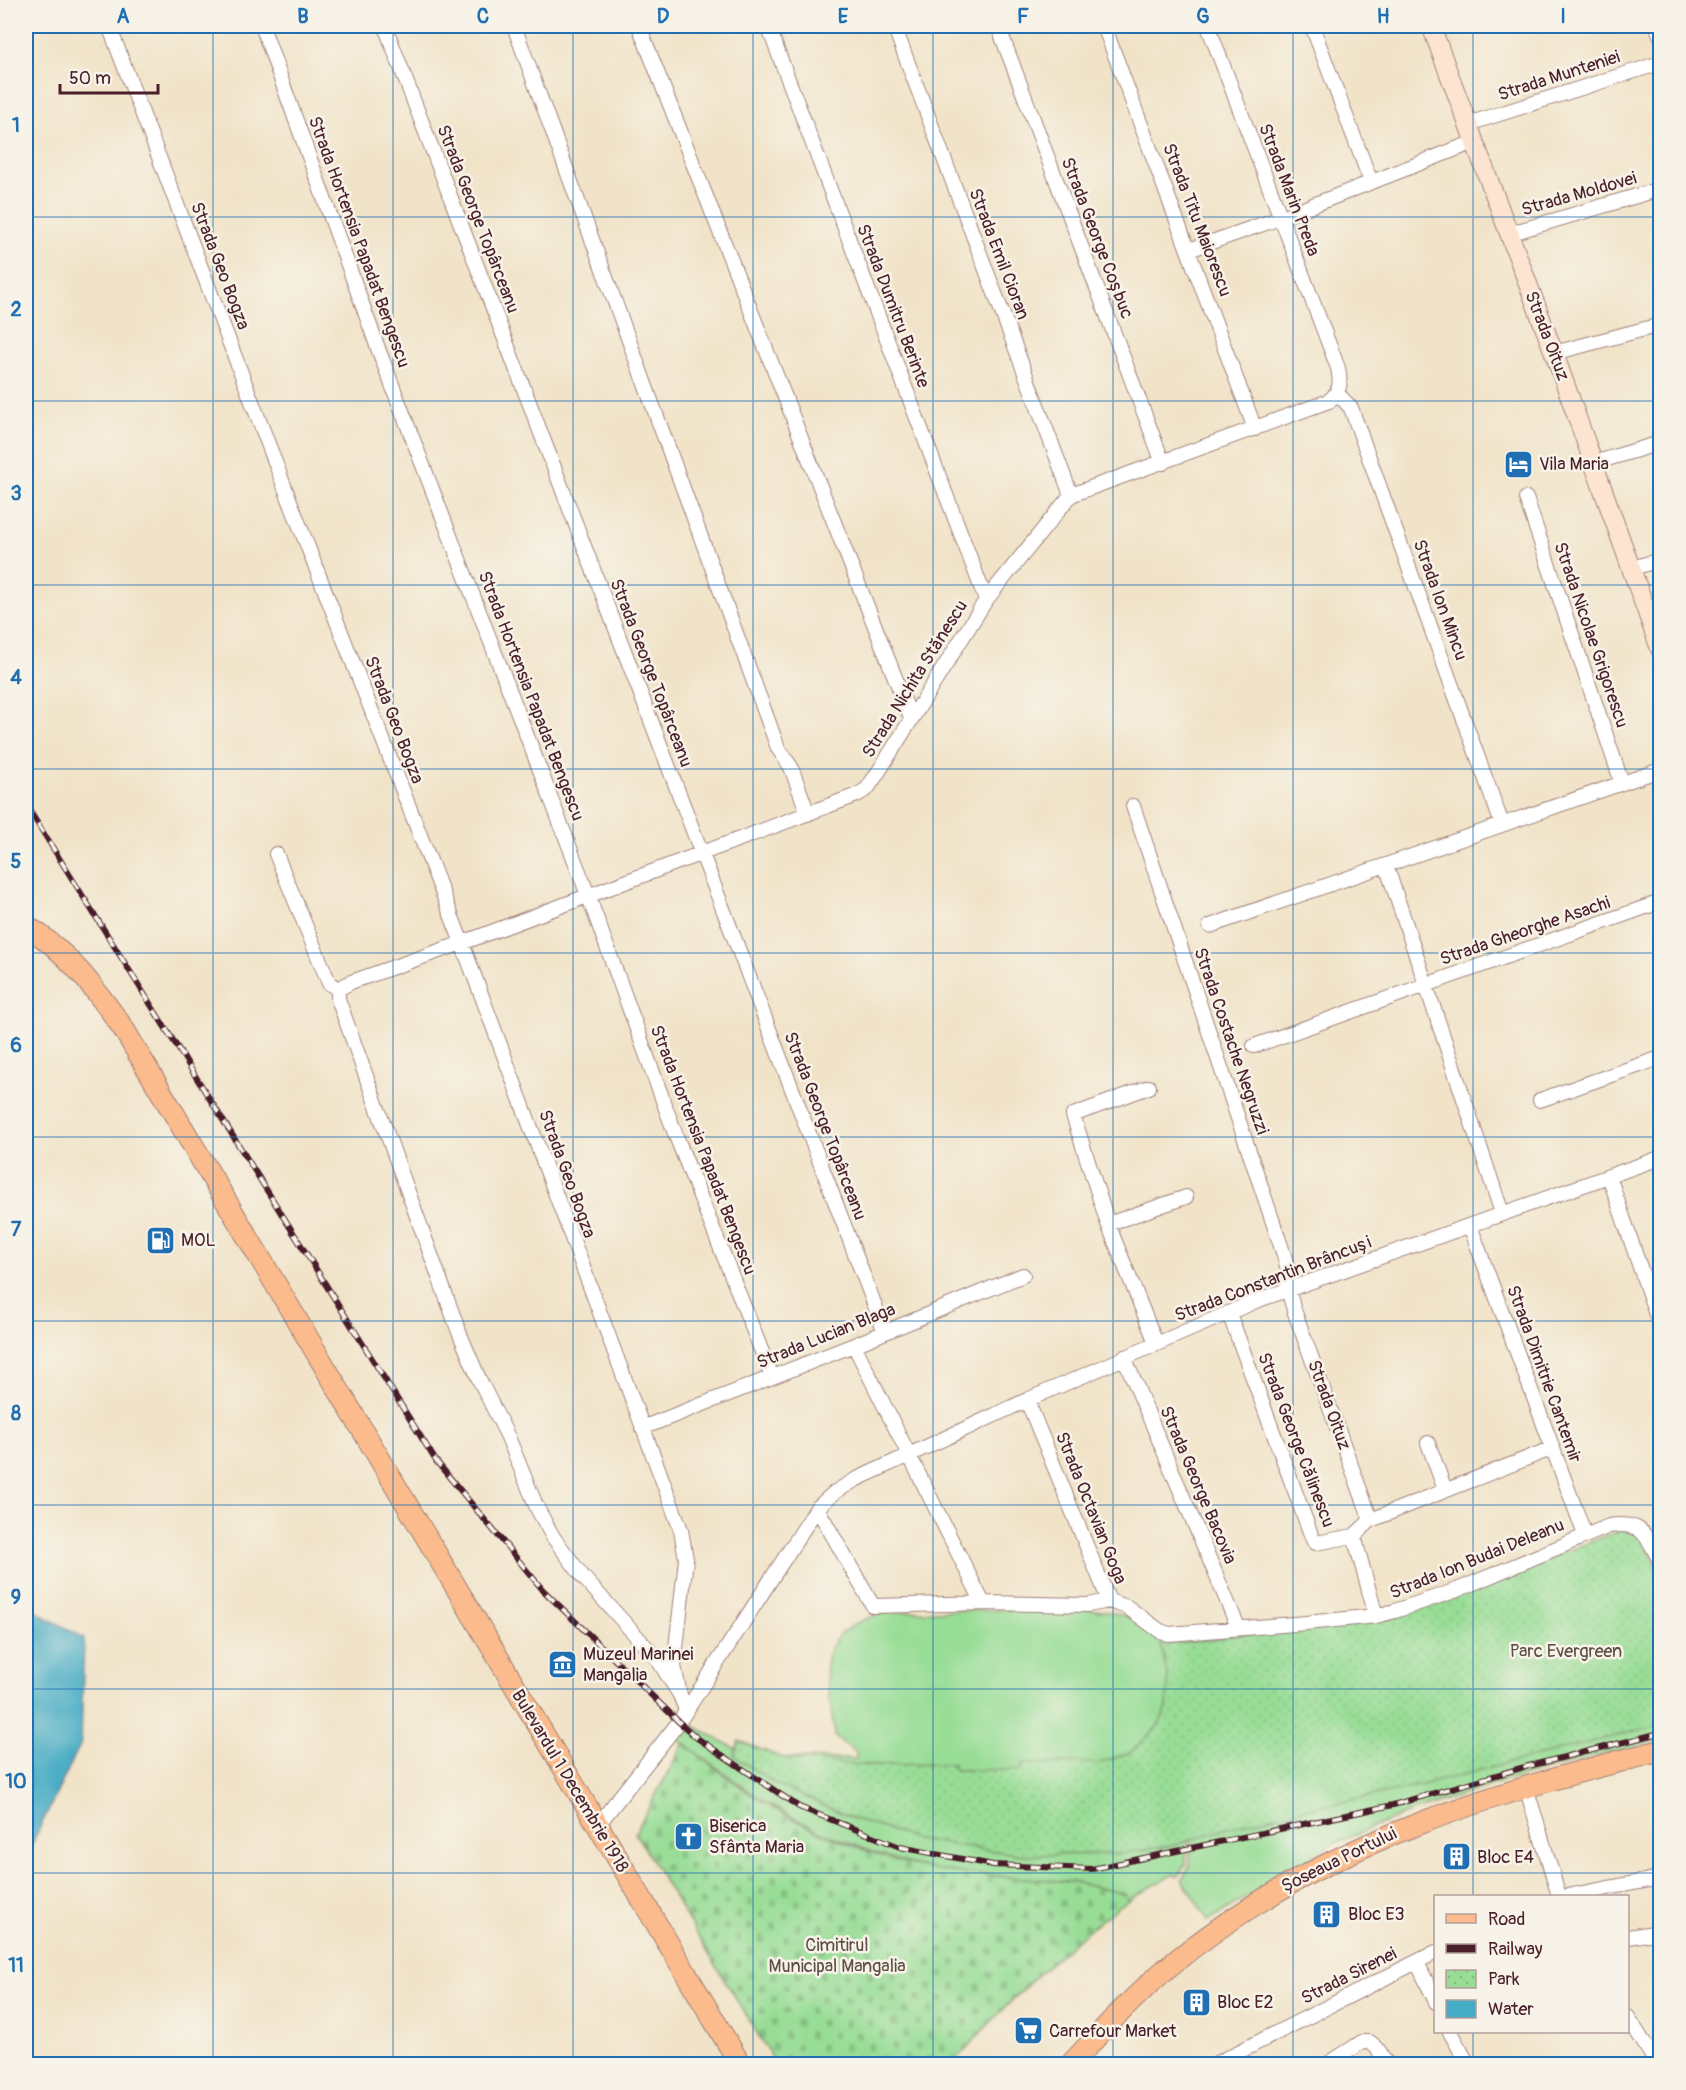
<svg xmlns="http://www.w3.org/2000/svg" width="1686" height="2090" font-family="Pangolin,sans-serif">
<defs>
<pattern id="cemetery-stones" width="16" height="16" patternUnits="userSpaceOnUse" patternTransform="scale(1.5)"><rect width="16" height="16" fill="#98dd96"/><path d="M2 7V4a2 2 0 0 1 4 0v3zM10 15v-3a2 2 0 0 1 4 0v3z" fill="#84bd81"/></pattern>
<pattern id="park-dots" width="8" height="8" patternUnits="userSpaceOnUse" patternTransform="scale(1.5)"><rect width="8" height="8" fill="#98dd96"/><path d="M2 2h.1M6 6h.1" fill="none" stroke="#84bd81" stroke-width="1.8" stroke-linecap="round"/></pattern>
</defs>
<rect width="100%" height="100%" fill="#f7f3e8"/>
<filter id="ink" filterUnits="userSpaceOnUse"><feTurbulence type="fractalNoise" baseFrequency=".0167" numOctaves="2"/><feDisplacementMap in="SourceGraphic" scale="12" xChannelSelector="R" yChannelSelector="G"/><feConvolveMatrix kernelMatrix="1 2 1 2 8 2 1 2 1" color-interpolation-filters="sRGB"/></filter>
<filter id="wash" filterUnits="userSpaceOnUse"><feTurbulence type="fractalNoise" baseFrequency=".008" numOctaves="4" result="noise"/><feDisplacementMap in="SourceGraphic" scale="24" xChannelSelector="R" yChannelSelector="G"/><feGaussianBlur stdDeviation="1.35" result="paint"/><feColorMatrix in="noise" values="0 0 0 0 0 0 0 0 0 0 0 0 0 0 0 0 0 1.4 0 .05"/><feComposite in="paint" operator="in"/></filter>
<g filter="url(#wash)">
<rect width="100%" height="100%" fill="#f1e3c8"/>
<path fill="#98dd96" stroke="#717e60" stroke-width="1.5" d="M 1082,1608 L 1115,1613 L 1130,1618 L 1152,1632 L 1247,1633 L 1168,1724 L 1128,1762 L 1056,1773 L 796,1768 L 739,1741 L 783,1758 L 856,1759 L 856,1752 L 835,1737 C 835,1727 832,1720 831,1710 C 829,1694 824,1675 827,1659 C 833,1630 863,1619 886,1612 Z
M 1660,1690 L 1660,1741 L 1600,1755 L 1498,1783 L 1403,1815 L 1331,1845 L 1208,1921 L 1182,1879 L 1190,1866 L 1190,1836 Z
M 688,1723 L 738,1750 L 1187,1837 L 1186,1865 L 1177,1877 L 1174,1874 L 1128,1900 L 1124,1894 L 1073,1883 L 967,1874 L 936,1870 L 902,1862 L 870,1851 L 817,1830 L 766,1803 L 677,1739 Z"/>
<path fill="url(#cemetery-stones)" stroke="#717e60" stroke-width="1.5" d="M 684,1743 C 710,1764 736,1785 765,1803 C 813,1832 883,1861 939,1870 C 983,1877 1027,1877 1071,1882 C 1089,1885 1107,1890 1124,1894 L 1128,1900 C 1063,1946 1005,2005 952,2064 L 776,2064 L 635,1833 Z"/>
<path fill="url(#park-dots)" stroke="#717e60" stroke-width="1.5" d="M 1621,1530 L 1639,1534 L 1646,1542 L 1660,1576 L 1660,1725 L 1398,1791 L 1300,1810 L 1234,1826 L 1172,1846 L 1115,1854 L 1022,1855 L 916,1839 L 852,1818 L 774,1783 L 734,1756 L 739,1741 L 783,1758 L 862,1765 L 953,1764 L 954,1770 L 1021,1770 L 1022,1764 L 1100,1763 L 1131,1752 L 1157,1727 L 1167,1708 L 1168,1679 L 1161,1644 L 1193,1642 L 1306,1625 L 1394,1618 Z"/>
<path fill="#46acc5" stroke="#486678" stroke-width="1.5" d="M 26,1606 L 84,1638 L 81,1743 L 26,1856 Z"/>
</g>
<g filter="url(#ink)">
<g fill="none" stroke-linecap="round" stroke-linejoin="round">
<defs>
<path id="minor" d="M 109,26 L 283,483 L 462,943 L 681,1530 L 686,1559 L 674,1666 L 680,1695 L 686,1710
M 262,26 L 379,351 L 588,895 L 676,1136 L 772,1377
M 385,26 L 885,1332
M 514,26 L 778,748 L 791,767 L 808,814
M 639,26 L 911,718
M 768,26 L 986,600
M 894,26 L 1071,495
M 998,26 L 1163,463
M 1104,26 L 1255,429
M 1312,26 L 1371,182
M 1657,26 L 1660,35
M 1468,124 L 1660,63
M 1508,234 L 1660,189
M 1189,250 L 1280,218 L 1474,142
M 1554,353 L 1660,325
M 1337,393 L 1351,408 L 1502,824
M 1594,463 L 1660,443
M 1526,498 L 1622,783
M 1632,568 L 1660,560
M 1133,806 L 1284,1255 L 1289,1275 L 1288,1289 L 1294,1310 L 1371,1520
M 276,854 L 329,983 L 338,989
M 1386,865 L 1502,1213
M 1210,926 L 1660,770
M 1254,1046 L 1660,902
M 1149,1087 L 1073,1115 L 1108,1224 L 1156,1343
M 1540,1100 L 1660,1058
M 1609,1176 L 1660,1326
M 1108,1224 L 1186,1197
M 1470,1226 L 1585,1535
M 1229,1313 L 1313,1540 L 1316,1543 L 1354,1536
M 854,1345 L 983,1603
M 1124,1357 L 1238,1627
M 1027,1400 L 1109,1601 L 1127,1607 L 1160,1631 L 1169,1634 L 1306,1623 L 1376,1616 L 1395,1611 L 1457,1590 L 1609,1526 C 1643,1521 1646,1535 1660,1561
M 642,1428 L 854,1345 L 1023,1275
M 1428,1443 L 1445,1490
M 817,1508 L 873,1606 L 983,1603 L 1088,1605 L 1109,1601
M 1354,1536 L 1371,1520 L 1553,1448
M 1354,1536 L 1376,1616
M 680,1695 L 658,1660 L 583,1577 L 553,1537 L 537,1508 L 508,1437 L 479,1379 L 459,1332 L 338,999 L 338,989 L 351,982 L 462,943 L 857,795 L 867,789 L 879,771 L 986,600 L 1071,495 L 1329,401 C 1341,390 1341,384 1338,368 L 1208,26
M 1526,1787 L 1559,1896
M 597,1826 L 679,1722 L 817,1508 L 835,1492 L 855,1480 L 1027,1400 L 1256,1301 L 1660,1158
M 1567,1896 L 1660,1878
M 1628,1937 L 1660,1932
M 1417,1962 L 1436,2002
M 1628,2017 L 1657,2064
M 1450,2032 L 1468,2064
M 1215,2064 L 1436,1952
M 1328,2064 L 1362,2042 L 1370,2042 L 1377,2048 L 1387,2064"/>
<path id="secondary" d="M 1431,26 L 1554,353 L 1660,649"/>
<path id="primary" d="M 1071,2064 C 1102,2031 1132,1998 1167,1968 C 1310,1848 1482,1795 1660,1751"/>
<path id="trunk" d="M 26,926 C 67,950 96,990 123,1028 L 740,2064"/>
</defs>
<use href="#minor" stroke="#9e817a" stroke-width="16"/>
<use href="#secondary" stroke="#9e817a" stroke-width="20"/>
<use href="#primary" stroke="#9e817a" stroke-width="23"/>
<use href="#trunk" stroke="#9e817a" stroke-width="23"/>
<use href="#minor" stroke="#fff" stroke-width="14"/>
<use href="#secondary" stroke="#fde4d1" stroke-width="18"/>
<use href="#primary" stroke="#fbbb8c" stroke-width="21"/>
<use href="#trunk" stroke="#fbbb8c" stroke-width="21"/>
<defs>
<path id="rail" d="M 26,805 L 436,1461 L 543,1590 L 679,1722 L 697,1738 L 799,1807 L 900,1847 L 993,1865 L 1092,1869 L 1393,1805 L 1521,1768 L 1660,1733"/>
</defs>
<use href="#rail" stroke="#4a1f2b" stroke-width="6"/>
<use href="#rail" stroke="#f7f3e8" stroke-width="4" stroke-dasharray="11" stroke-linecap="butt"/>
</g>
</g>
<path fill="none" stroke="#1f6fb2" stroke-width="1.5" stroke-opacity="0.55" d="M 213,26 L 213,2064M 393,26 L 393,2064M 573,26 L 573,2064M 753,26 L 753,2064M 933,26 L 933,2064M 1113,26 L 1113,2064M 1293,26 L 1293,2064M 1473,26 L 1473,1896M 26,217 L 1660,217M 26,401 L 1660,401M 26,585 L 1660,585M 26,769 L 1660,769M 26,953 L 1660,953M 26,1137 L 1660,1137M 26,1321 L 1660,1321M 26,1505 L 1660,1505M 26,1689 L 1660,1689M 26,1873 L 1660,1873M 1473,2032 L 1473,2064"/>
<defs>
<symbol id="hotel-square" viewBox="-11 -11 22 22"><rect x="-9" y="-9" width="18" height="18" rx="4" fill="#1f6fb2" stroke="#f7f3e8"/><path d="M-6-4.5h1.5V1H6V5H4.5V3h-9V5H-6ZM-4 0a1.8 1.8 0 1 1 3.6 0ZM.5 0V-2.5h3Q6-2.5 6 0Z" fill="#fff"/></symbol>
<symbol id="fuel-square" viewBox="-11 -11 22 22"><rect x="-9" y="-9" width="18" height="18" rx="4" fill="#1f6fb2" stroke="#f7f3e8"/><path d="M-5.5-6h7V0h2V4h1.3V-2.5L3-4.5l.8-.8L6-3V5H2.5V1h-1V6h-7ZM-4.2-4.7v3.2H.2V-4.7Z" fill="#fff"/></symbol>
<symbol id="museum-square" viewBox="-11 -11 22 22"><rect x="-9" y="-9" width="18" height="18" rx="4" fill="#1f6fb2" stroke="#f7f3e8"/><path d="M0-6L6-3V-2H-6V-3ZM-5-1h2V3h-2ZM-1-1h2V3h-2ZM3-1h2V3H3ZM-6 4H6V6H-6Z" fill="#fff"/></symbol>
<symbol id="church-square" viewBox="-11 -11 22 22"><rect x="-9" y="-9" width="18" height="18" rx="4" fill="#1f6fb2" stroke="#f7f3e8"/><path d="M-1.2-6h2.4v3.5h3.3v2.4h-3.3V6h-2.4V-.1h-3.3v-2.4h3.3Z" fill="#fff"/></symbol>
<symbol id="building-square" viewBox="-11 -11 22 22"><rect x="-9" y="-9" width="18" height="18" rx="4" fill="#1f6fb2" stroke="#f7f3e8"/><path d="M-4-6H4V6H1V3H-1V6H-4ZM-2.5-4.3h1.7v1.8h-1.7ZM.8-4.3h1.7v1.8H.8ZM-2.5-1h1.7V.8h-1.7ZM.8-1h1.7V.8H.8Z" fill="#fff"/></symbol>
<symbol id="supermarket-square" viewBox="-11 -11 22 22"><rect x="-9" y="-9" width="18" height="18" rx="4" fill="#1f6fb2" stroke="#f7f3e8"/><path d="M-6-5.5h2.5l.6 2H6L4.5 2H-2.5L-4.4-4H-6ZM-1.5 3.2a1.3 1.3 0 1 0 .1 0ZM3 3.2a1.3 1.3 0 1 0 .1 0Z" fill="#fff"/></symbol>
</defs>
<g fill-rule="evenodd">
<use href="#hotel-square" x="1502" y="448" width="33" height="33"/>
<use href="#fuel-square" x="144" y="1224" width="33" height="33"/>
<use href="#museum-square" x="546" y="1648" width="33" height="33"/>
<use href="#church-square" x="672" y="1820" width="33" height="33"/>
<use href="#building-square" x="1440" y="1840" width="33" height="33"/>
<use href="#building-square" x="1310" y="1898" width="33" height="33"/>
<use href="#building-square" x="1180" y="1986" width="33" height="33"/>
<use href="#supermarket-square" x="1012" y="2014" width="33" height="33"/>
</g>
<g text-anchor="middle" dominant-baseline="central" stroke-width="5" stroke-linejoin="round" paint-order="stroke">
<g font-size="18" fill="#4a1f2b" stroke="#f7f3e8">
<text transform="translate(1559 76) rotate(-18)">Strada Munteniei</text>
<text transform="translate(1289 190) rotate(69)">Strada Marin Preda</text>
<text transform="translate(1579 194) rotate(-16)">Strada Moldovei</text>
<text transform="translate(478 219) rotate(69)">Strada George Topârceanu</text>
<text transform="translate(1197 220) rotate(69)">Strada Titu Maiorescu</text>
<text transform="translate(1097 238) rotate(69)">Strada George Coșbuc</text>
<text transform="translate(359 242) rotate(70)">Strada Hortensia Papadat Bengescu</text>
<text transform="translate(999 254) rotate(69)">Strada Emil Cioran</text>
<text transform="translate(220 266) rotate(69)">Strada Geo Bogza</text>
<text transform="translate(893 306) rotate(69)">Strada Dumitru Berinte</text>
<text transform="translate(1547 336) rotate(69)">Strada Oituz</text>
<text transform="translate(1440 600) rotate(70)">Strada Ion Mincu</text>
<text transform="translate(1591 635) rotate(71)">Strada Nicolae Grigorescu</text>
<text transform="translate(651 673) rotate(69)">Strada George Topârceanu</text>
<text transform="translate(915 679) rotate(-58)">Strada Nichita Stănescu</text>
<text transform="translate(531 696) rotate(69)">Strada Hortensia Papadat Bengescu</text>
<text transform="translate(394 720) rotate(69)">Strada Geo Bogza</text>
<text transform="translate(1525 931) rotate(-19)">Strada Gheorghe Asachi</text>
<text transform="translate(1231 1041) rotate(71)">Strada Costache Negruzzi</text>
<text transform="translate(825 1126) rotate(69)">Strada George Topârceanu</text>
<text transform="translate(703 1150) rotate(69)">Strada Hortensia Papadat Bengescu</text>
<text transform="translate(567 1174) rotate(70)">Strada Geo Bogza</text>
<text transform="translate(1273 1279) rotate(-21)">Strada Constantin Brâncuși</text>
<text transform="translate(826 1336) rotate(-22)">Strada Lucian Blaga</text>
<text transform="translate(1544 1374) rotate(70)">Strada Dimitrie Cantemir</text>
<text transform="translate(1329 1405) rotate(70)">Strada Oituz</text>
<text transform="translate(1296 1440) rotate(69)">Strada George Călinescu</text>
<text transform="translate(1198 1485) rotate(67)">Strada George Bacovia</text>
<text transform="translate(1091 1508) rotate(68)">Strada Octavian Goga</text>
<text transform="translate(1477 1559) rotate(-22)">Strada Ion Budai Deleanu</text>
<text transform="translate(570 1781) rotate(59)">Bulevardul 1 Decembrie 1918</text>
<text transform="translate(1339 1860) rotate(-26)">Șoseaua Portului</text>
<text transform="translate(1349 1976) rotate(-27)">Strada Sirenei</text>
</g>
<g font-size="18" fill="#4a1f2b" stroke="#f7f3e8" text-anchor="start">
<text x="1539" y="464">Vila Maria</text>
<text x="181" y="1240">MOL</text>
<text x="583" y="1654">Muzeul Marinei<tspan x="583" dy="21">Mangalia</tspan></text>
<text x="709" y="1826">Biserica<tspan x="709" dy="21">Sfânta Maria</tspan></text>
<text x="1477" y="1857">Bloc E4</text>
<text x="1348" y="1914">Bloc E3</text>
<text x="1217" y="2002">Bloc E2</text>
<text x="1049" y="2031">Carrefour Market</text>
</g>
<g font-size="18" fill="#5e4e46" stroke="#f7f3e8">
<text x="1566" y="1651">Parc Evergreen</text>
<text x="837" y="1945">Cimitirul<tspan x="837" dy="21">Municipal Mangalia</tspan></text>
</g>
</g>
<rect width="1686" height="2090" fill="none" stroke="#f7f3e8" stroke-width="66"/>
<rect x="1434" y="1895" width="195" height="138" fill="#f7f3e8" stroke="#b29e9c" stroke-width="1.5"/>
<rect x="1446" y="1914" width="30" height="9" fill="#fbbb8c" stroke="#b29e9c" stroke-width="1.5"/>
<text x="1488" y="1925" font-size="18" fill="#4a1f2b">Road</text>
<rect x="1446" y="1944" width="30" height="9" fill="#4a1f2b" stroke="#b29e9c" stroke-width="1.5"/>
<text x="1488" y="1955" font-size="18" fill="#4a1f2b">Railway</text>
<rect x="1446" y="1970" width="30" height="18" fill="url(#park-dots)" stroke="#b29e9c" stroke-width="1.5"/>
<text x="1488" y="1985" font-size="18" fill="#4a1f2b">Park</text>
<rect x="1446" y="2000" width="30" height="18" fill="#46acc5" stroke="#b29e9c" stroke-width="1.5"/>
<text x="1488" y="2015" font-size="18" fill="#4a1f2b">Water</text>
<path d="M60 84v9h98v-9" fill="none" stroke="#4a1f2b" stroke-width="3"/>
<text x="69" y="84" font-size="18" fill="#4a1f2b" stroke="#f7f3e8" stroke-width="4.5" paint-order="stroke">50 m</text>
<rect x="33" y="33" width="1620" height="2024" fill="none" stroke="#1f6fb2" stroke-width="2"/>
<g font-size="20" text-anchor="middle" font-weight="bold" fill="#1f6fb2">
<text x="123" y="23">A</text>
<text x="303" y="23">B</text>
<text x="483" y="23">C</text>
<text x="663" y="23">D</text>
<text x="843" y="23">E</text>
<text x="1023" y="23">F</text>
<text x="1203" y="23">G</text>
<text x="1383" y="23">H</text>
<text x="1563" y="23">I</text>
<text x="16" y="132">1</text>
<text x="16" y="316">2</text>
<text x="16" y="500">3</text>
<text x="16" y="684">4</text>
<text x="16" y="868">5</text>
<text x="16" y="1052">6</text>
<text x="16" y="1236">7</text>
<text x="16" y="1420">8</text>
<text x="16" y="1604">9</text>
<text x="16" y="1788">10</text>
<text x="16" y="1972">11</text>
</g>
</svg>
